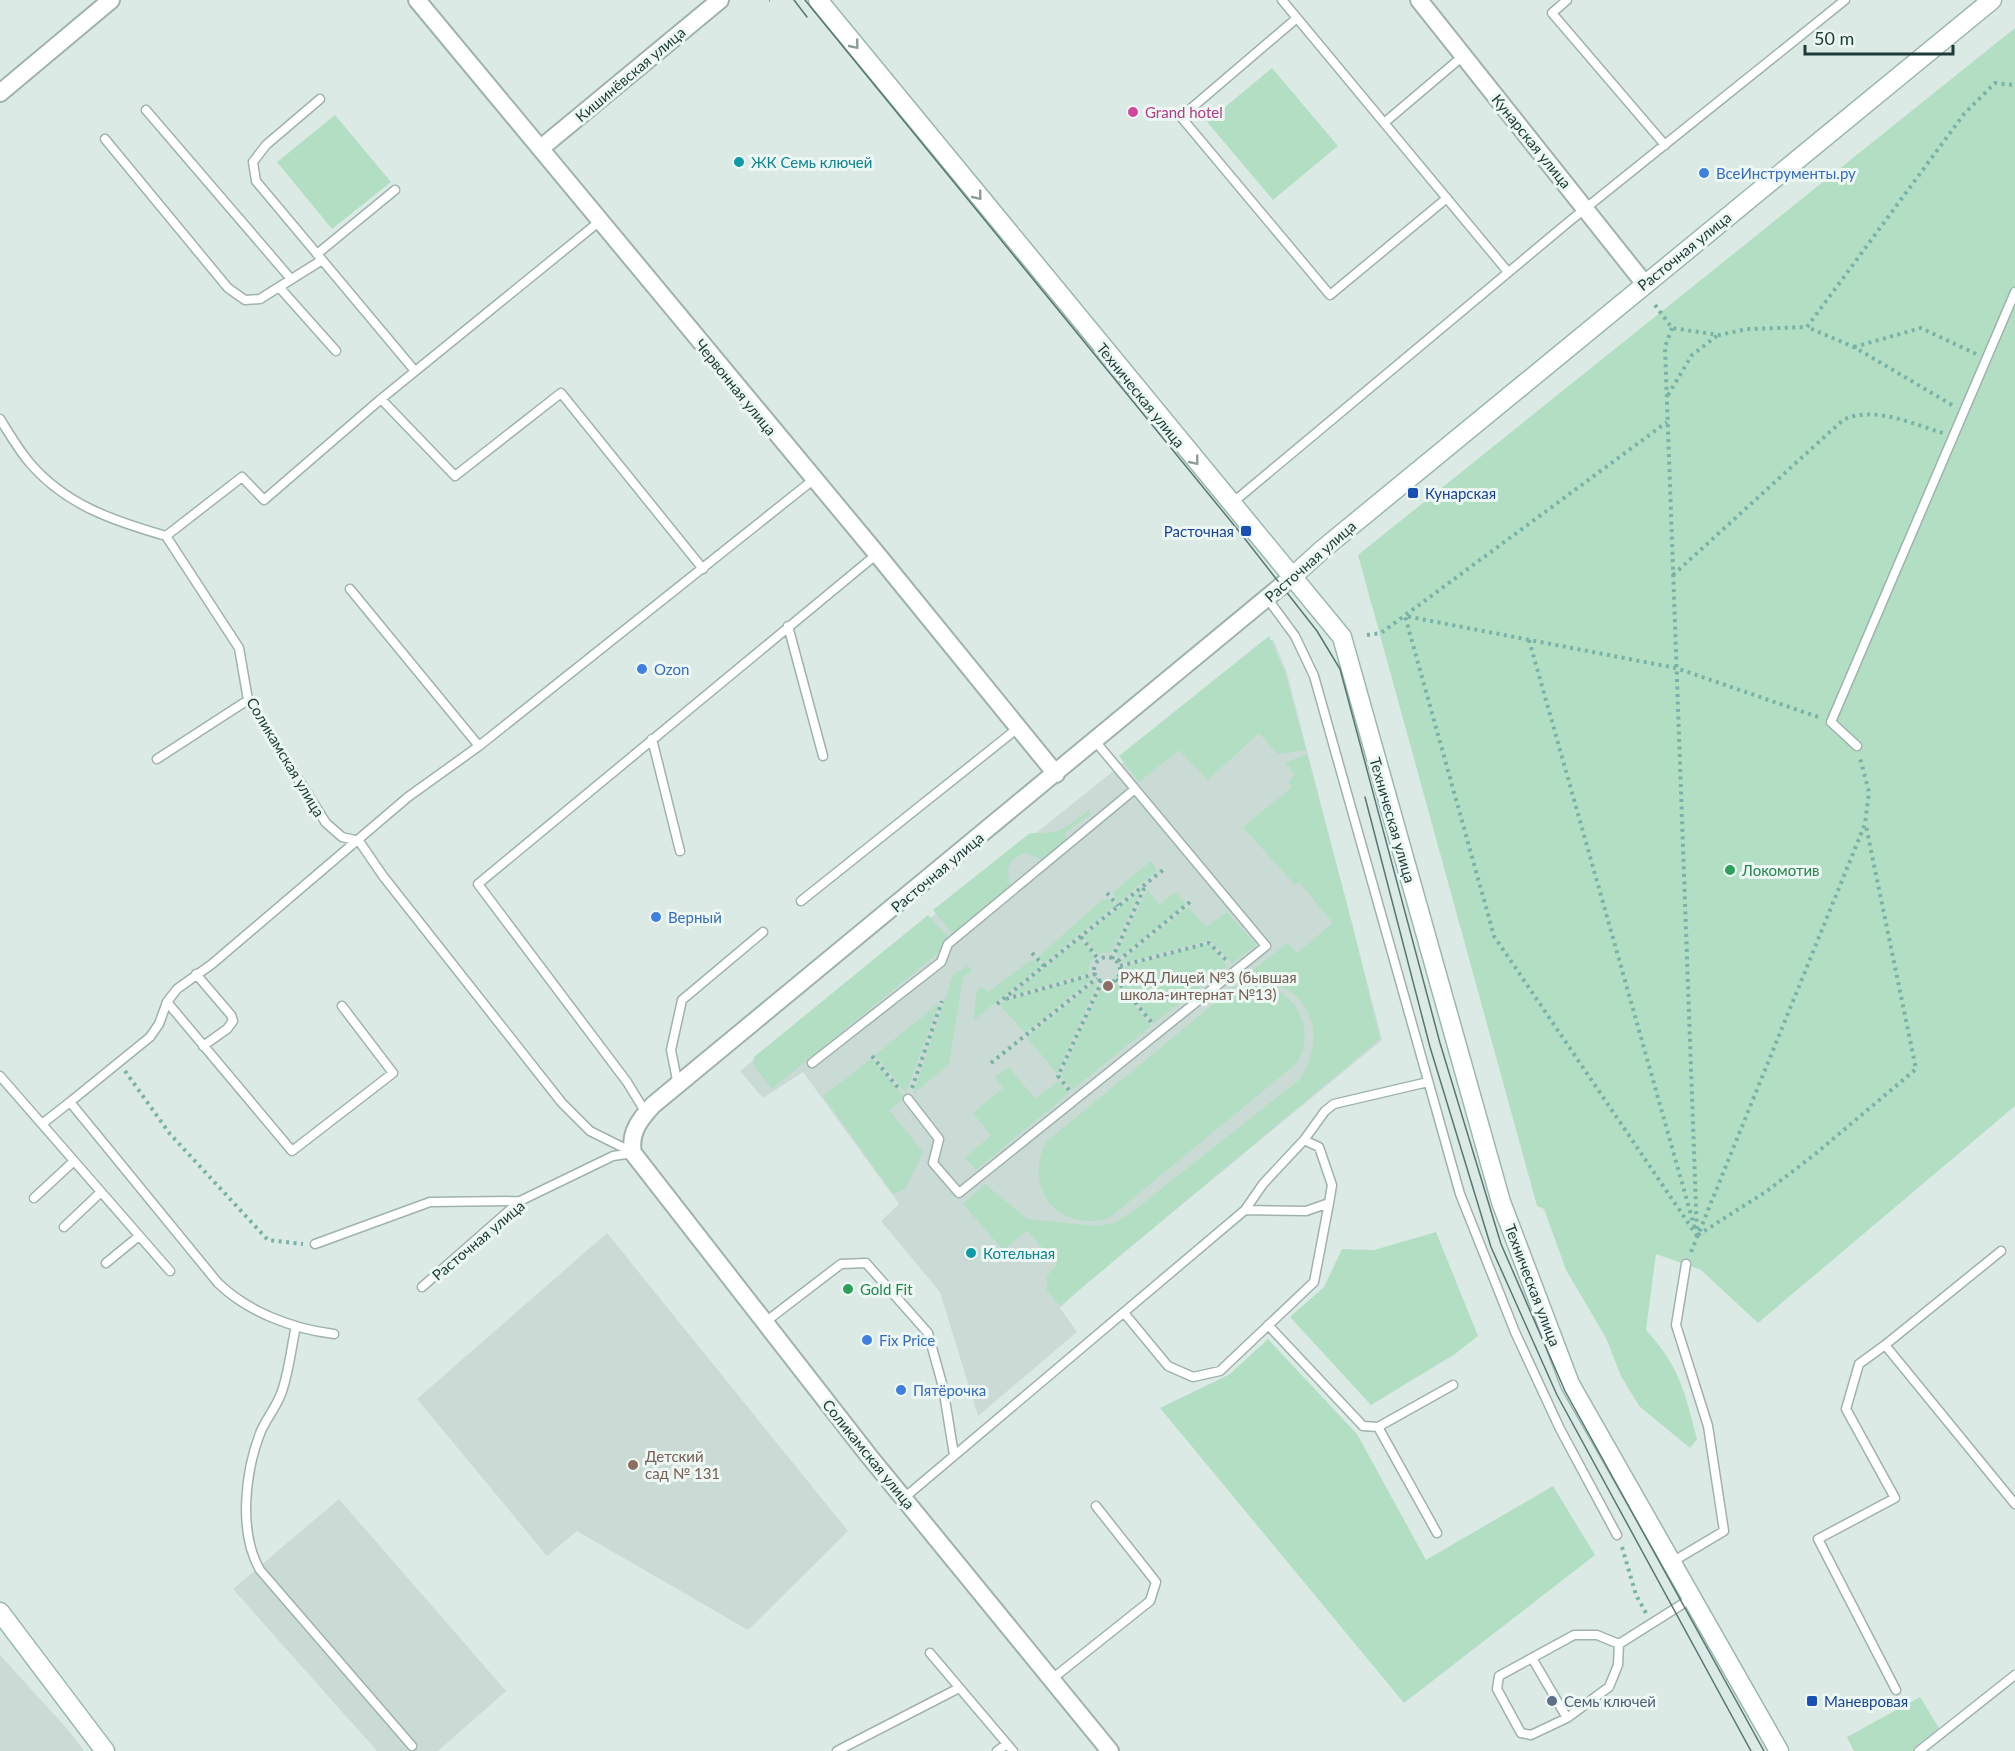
<svg xmlns="http://www.w3.org/2000/svg" width="2015" height="1751" font-family="Lato,sans-serif">
<rect width="100%" height="100%" fill="#dceae6"/>
<path fill="#cadad5" d="M 1273,639 L 1287,673 L 1382,1040 L 1089,1281 L 1060,1308 L 1077,1332 L 978,1416 L 940,1292 L 881,1221 L 899,1204 L 803,1072 L 763,1098 L 740,1071 L 1117,768 Z
M 607,1233 L 848,1531 L 748,1630 L 577,1531 L 547,1556 L 417,1399 Z
M 339,1499 L 506,1691 L 438,1751 L 377,1751 L 233,1589 Z
M 0,1655 L 69,1731 L 84,1751 L 0,1751 Z"/>
<path fill="#b2dfc3" d="M 2015,28 L 2015,1106 L 1758,1323 L 1701,1270 L 1656,1254 L 1646,1330 C 1680,1367 1685,1393 1697,1439 L 1690,1448 L 1639,1406 L 1621,1376 L 1606,1338 L 1566,1270 L 1544,1209 L 1537,1206 L 1358,555 Z
M 1272,68 L 1338,146 L 1273,200 L 1207,122 Z
M 335,115 L 391,182 L 332,229 L 277,162 Z
M 1269,636 L 1285,673 L 1306,750 L 1278,754 L 1259,733 L 1208,780 L 1179,750 L 1139,782 L 1119,756 Z
M 1307,754 L 1353,927 L 1380,1039 L 1060,1306 L 1047,1291 L 1047,1276 L 1057,1264 L 1027,1231 L 1003,1250 L 963,1204 L 985,1184 L 1027,1219 L 1097,1226 L 1114,1223 L 1132,1212 L 1299,1080 C 1333,1029 1304,981 1246,976 L 1287,943 L 1297,953 L 1333,923 L 1299,882 L 1295,885 L 1243,827 L 1291,788 L 1289,781 L 1295,775 L 1286,763 Z
M 1089,810 L 1091,814 L 1065,833 L 1067,840 L 1044,860 L 1026,853 C 1008,857 1005,871 1011,886 L 953,934 L 933,910 L 1030,833 C 1060,835 1066,827 1089,810 Z
M 1151,861 L 1157,871 L 1117,903 L 1113,892 Z
M 1147,889 L 1159,905 L 1175,892 L 1186,904 L 1120,957 L 1116,955 Z
M 1141,890 L 1112,952 L 1097,954 L 1083,937 Z
M 1110,899 L 1115,906 L 1044,963 L 1038,957 L 1102,900 Z
M 1188,907 L 1206,927 L 1227,912 L 1256,945 L 1232,964 L 1210,940 L 1124,963 L 1122,960 Z
M 928,915 L 949,938 L 937,954 L 772,1089 L 753,1064 L 754,1057 Z
M 1080,939 L 1095,956 L 1089,966 L 1089,973 L 1010,996 Z
M 1209,943 L 1228,966 L 1154,1023 L 1120,983 L 1125,977 L 1125,967 Z
M 1036,960 L 1042,965 L 973,1021 L 977,990 L 982,987 L 988,992 L 1030,961 Z
M 968,966 L 972,971 L 963,977 L 949,1064 L 913,1094 L 953,975 Z
M 1090,976 L 1092,979 L 1025,1033 L 1000,1005 L 1005,1001 Z
M 1095,982 L 1097,985 L 1057,1074 L 1027,1037 Z
M 1117,984 L 1151,1026 L 1072,1090 L 1061,1076 L 1101,987 Z
M 1249,984 C 1292,984 1317,1024 1298,1062 L 1109,1218 C 1059,1233 1022,1188 1046,1142 L 1233,988 Z
M 939,1003 L 906,1093 L 875,1055 Z
M 872,1058 L 905,1098 L 889,1110 L 923,1152 L 905,1189 L 893,1194 L 823,1096 Z
M 1009,1067 L 1035,1099 L 1059,1081 L 1069,1093 L 976,1170 L 965,1157 L 991,1136 L 973,1113 L 1003,1088 L 995,1076 Z
M 1436,1232 L 1478,1336 L 1455,1354 L 1371,1405 L 1290,1317 L 1324,1287 L 1342,1249 L 1374,1250 Z
M 1268,1339 L 1357,1434 L 1426,1560 L 1553,1486 L 1595,1555 L 1404,1703 L 1160,1408 L 1230,1374 Z
M 1920,1697 L 1939,1728 L 1918,1751 L 1854,1751 L 1847,1737 Z"/>
<g fill="none" stroke-linecap="round" stroke-linejoin="round">
<defs>
<path id="lane" d="M 1282,0 L 1508,272
M 1567,0 L 1552,13 L 1665,145
M 1297,18 L 1181,117 L 1330,295 L 1447,198
M 320,99 L 266,145 L 253,162 L 256,181 L 415,371
M 146,110 L 291,279
M 1384,123 L 1463,56
M 105,139 L 228,288 L 245,300 L 260,299 L 322,260
M 317,254 L 395,190
M 279,287 L 336,351
M 381,399 L 455,476 L 561,393 L 703,569
M 0,419 C 9,433 18,449 29,462 C 65,505 114,521 166,536 L 239,648 L 248,700 L 326,823 L 342,837 L 359,841 L 383,876 L 562,1103 L 590,1131 L 632,1152
M 1231,504 L 1571,220 L 1845,0
M 166,536 L 242,477 L 264,500 L 381,399 L 600,221
M 1267,598 L 1295,636 L 1314,676 L 1460,1194 L 1515,1332 L 1560,1429 L 1617,1535
M 788,626 L 823,756
M 652,739 L 680,851
M 479,746 L 813,480
M 1857,746 L 1831,722 L 2015,292
M 157,759 L 248,700
M 801,901 L 1018,728
M 196,974 L 231,1015 L 233,1021 L 227,1029 L 203,1046
M 167,1002 L 159,1024 L 150,1037 L 70,1102 L 218,1283 C 248,1312 293,1329 334,1334
M 342,1006 L 393,1073 L 292,1151 L 167,1002 L 177,989 L 212,964 L 408,797 L 479,746 L 350,589
M 812,1063 L 941,962 L 948,944 L 1135,789
M 0,1076 L 170,1271
M 678,1085 L 671,1050 L 682,1000 L 763,932
M 908,1099 L 939,1139 L 933,1163 L 959,1193 L 1266,946 L 1095,741
M 646,1113 L 627,1082 L 478,884 L 877,554
M 42,1124 L 70,1102
M 1304,1140 L 1325,1111 L 1334,1104 L 1428,1082
M 34,1198 L 74,1161
M 64,1227 L 101,1192
M 315,1244 L 430,1202 L 520,1201
M 106,1263 L 139,1236
M 422,1287 L 520,1201 L 613,1156 L 633,1153
M 1125,1314 L 1168,1366 L 1193,1377 L 1220,1371 L 1314,1282 L 1329,1203
M 764,1323 L 841,1264 L 866,1263 L 928,1333 L 943,1387 L 954,1455
M 1268,1325 L 1363,1426 L 1378,1427 L 1453,1385
M 296,1326 C 291,1348 289,1373 281,1394 C 276,1407 267,1418 261,1431 C 245,1471 238,1532 260,1570 L 412,1746
M 1885,1345 L 2001,1251
M 1378,1427 L 1437,1533
M 904,1498 L 1245,1210 L 1306,1211 L 1329,1203 L 1332,1185 L 1319,1147 L 1304,1140 L 1263,1184 L 1245,1210
M 1672,1562 L 1724,1531 L 1708,1426 L 1676,1325 L 1686,1264
M 1619,1644 L 1618,1665 L 1609,1687 L 1567,1718 L 1531,1735 L 1521,1733 L 1497,1689 L 1499,1676 L 1574,1635 L 1597,1635 L 1619,1644 L 1692,1598
M 930,1653 L 1013,1751
M 1532,1658 L 1567,1718
M 1052,1679 L 1150,1601 L 1156,1582 L 1096,1506
M 1896,1690 L 1818,1539 L 1895,1498 L 1846,1409 L 1859,1364 L 1885,1345 L 2015,1504
M 837,1751 L 959,1688
M 997,1751 L 1007,1744
M 1919,1751 L 2015,1675"/>
<path id="street" d="M 417,0 L 877,554 L 1056,774
M 1419,0 L 1644,283
M 0,93 L 111,0
M 541,148 L 720,0
M 1110,1751 L 869,1456 L 633,1153 C 629,1133 640,1119 653,1105 L 1292,577"/>
<path id="secondary" d="M 818,0 L 1342,637 L 1501,1202 L 1570,1384 L 1779,1751
M 1292,577 L 1323,549 L 1992,0
M 0,1612 L 105,1751"/>
</defs>
<use href="#lane" stroke="#9fb2ae" stroke-width="11"/>
<use href="#street" stroke="#9fb2ae" stroke-width="20"/>
<use href="#secondary" stroke="#9ab7b0" stroke-width="21"/>
<path stroke="#79b2a7" stroke-width="4" stroke-dasharray="3 4.5" stroke-linecap="butt" d="M 769,0 L 770,0
M 1655,305 L 1672,328 L 1719,335 L 1747,329 L 1807,327
M 1672,328 L 1665,347 L 1697,1235
M 1854,347 L 1921,328 L 1976,354
M 1668,395 L 1692,355 L 1718,335
M 1952,405 L 1854,347 L 1807,327 L 1964,114 L 1995,83 L 2015,85
M 1673,575 L 1843,420 C 1874,405 1912,424 1943,433
M 1367,635 L 1381,633 L 1667,422
M 1529,640 L 1695,1229
M 1107,893 L 1118,906
M 1081,937 L 1099,960
M 1032,953 L 1044,966
M1094 970a13 13 0 1 1 26 0a13 13 0 1 1-26 0Z
M 1112,959 L 1146,884
M 1118,961 L 1190,902
M 1120,966 L 1209,943 L 1227,961
M 1116,979 L 1152,1023
M 1006,999 L 1095,974
M 997,1004 L 1163,870
M 872,1056 L 900,1090
M 991,1063 L 1097,978
M 125,1071 L 170,1134 L 268,1240 L 303,1244
M 912,1088 L 942,1001
M 1069,1090 L 1058,1076 L 1102,981
M 1698,1235 L 1767,1191 L 1814,1155 L 1916,1069 L 1866,826
M 1697,1236 L 1494,936 L 1405,616 L 1676,668 L 1821,718
M 1691,1252 L 1865,824 L 1869,792 L 1860,758
M 1622,1547 L 1636,1595 L 1646,1613"/>
<use href="#lane" stroke="#fff" stroke-width="8"/>
<use href="#street" stroke="#fff" stroke-width="16"/>
<use href="#secondary" stroke="#fff" stroke-width="18"/>
<path stroke="#567772" stroke-width="1.5" d="M 794,0 L 807,17
M 805,0 L 1238,530 L 1317,631 L 1340,669 L 1440,1043 L 1501,1244 L 1565,1391 L 1764,1751
M 1365,797 L 1430,1047 L 1491,1247 L 1557,1395 L 1751,1751"/>
</g>
<defs><path id="oneway-chevron" d="M-2-3.5L2.5 0L-2 3.5" fill="none" stroke-width="1.6" stroke-linecap="round" stroke-linejoin="round" transform="scale(1.5)"/></defs>
<g stroke="#8e9d9a">
<use href="#oneway-chevron" transform="translate(855 45) rotate(51)"/>
<use href="#oneway-chevron" transform="translate(978 196) rotate(51)"/>
<use href="#oneway-chevron" transform="translate(1195 461) rotate(51)"/>
</g>
<circle fill="#d1479c" stroke="#edf7f3" stroke-width="2" cx="1133" cy="112" r="6"/>
<g fill="#0f9aa8" stroke="#edf7f3" stroke-width="2">
<circle cx="739" cy="162" r="6"/>
<circle cx="971" cy="1253" r="6"/>
</g>
<g fill="#3f7fe0" stroke="#edf7f3" stroke-width="2">
<circle cx="1704" cy="173" r="6"/>
<circle cx="642" cy="669" r="6"/>
<circle cx="656" cy="917" r="6"/>
<circle cx="867" cy="1340" r="6"/>
<circle cx="901" cy="1390" r="6"/>
</g>
<g fill="#1a4fb4" stroke="#edf7f3" stroke-width="2">
<rect x="1407" y="487" width="12" height="12" rx="3"/>
<rect x="1240" y="525" width="12" height="12" rx="3"/>
<rect x="1806" y="1695" width="12" height="12" rx="3"/>
</g>
<g fill="#2e9e5b" stroke="#edf7f3" stroke-width="2">
<circle cx="1730" cy="870" r="6"/>
<circle cx="848" cy="1289" r="6"/>
</g>
<g fill="#8d6e63" stroke="#edf7f3" stroke-width="2">
<circle cx="1108" cy="986" r="6"/>
<circle cx="633" cy="1465" r="6"/>
</g>
<circle fill="#5c6f8a" stroke="#edf7f3" stroke-width="2" cx="1552" cy="1701" r="6"/>
<g text-anchor="middle" dominant-baseline="central" stroke-width="6" stroke-linejoin="round" paint-order="stroke">
<g font-size="15" fill="#1c3b36" stroke="#edf7f3">
<text transform="translate(630 74) rotate(-40)">Кишинёвская улица</text>
<text transform="translate(1532 141) rotate(51)">Кунарская улица</text>
<text transform="translate(1684 251) rotate(-39)">Расточная улица</text>
<text transform="translate(736 387) rotate(51)">Червонная улица</text>
<text transform="translate(1141 395) rotate(51)">Техническая улица</text>
<text transform="translate(1310 561) rotate(-41)">Расточная улица</text>
<text transform="translate(286 757) rotate(59)">Соликамская улица</text>
<text transform="translate(1393 820) rotate(74)">Техническая улица</text>
<text transform="translate(937 872) rotate(-40)">Расточная улица</text>
<text transform="translate(478 1240) rotate(-40)">Расточная улица</text>
<text transform="translate(1533 1285) rotate(69)">Техническая улица</text>
<text transform="translate(869 1454) rotate(51)">Соликамская улица</text>
</g>
<g font-size="15" fill="#b23c85" stroke="#edf7f3" text-anchor="start">
<text x="1145" y="112">Grand hotel</text>
</g>
<g font-size="15" fill="#0d838f" stroke="#edf7f3" text-anchor="start">
<text x="751" y="162">ЖК Семь ключей</text>
<text x="983" y="1253">Котельная</text>
</g>
<g font-size="15" fill="#366cbe" stroke="#edf7f3" text-anchor="start">
<text x="1716" y="173">ВсеИнструменты.ру</text>
<text x="654" y="669">Ozon</text>
<text x="668" y="917">Верный</text>
<text x="879" y="1340">Fix Price</text>
<text x="913" y="1390">Пятёрочка</text>
</g>
<g font-size="15" fill="#164399" stroke="#edf7f3" text-anchor="start">
<text x="1425" y="493">Кунарская</text>
<text x="1234" y="531" text-anchor="end">Расточная</text>
<text x="1824" y="1701">Маневровая</text>
</g>
<g font-size="15" fill="#27864d" stroke="#edf7f3" text-anchor="start">
<text x="1742" y="870">Локомотив</text>
<text x="860" y="1289">Gold Fit</text>
</g>
<g font-size="15" fill="#785e54" stroke="#edf7f3" text-anchor="start">
<text x="1120" y="977">РЖД Лицей №3 (бывшая<tspan x="1120" dy="17">школа-интернат №13)</tspan></text>
<text x="645" y="1456">Детский<tspan x="645" dy="17">сад № 131</tspan></text>
</g>
<g font-size="15" fill="#4e5e75" stroke="#edf7f3" text-anchor="start">
<text x="1564" y="1701">Семь ключей</text>
</g>
</g>
<path d="M1805 45v9h148v-9" fill="none" stroke="#1c3b36" stroke-width="3"/>
<text x="1814" y="45" font-size="18" fill="#1c3b36" stroke="#edf7f3" stroke-width="4.5" paint-order="stroke">50 m</text>
</svg>
